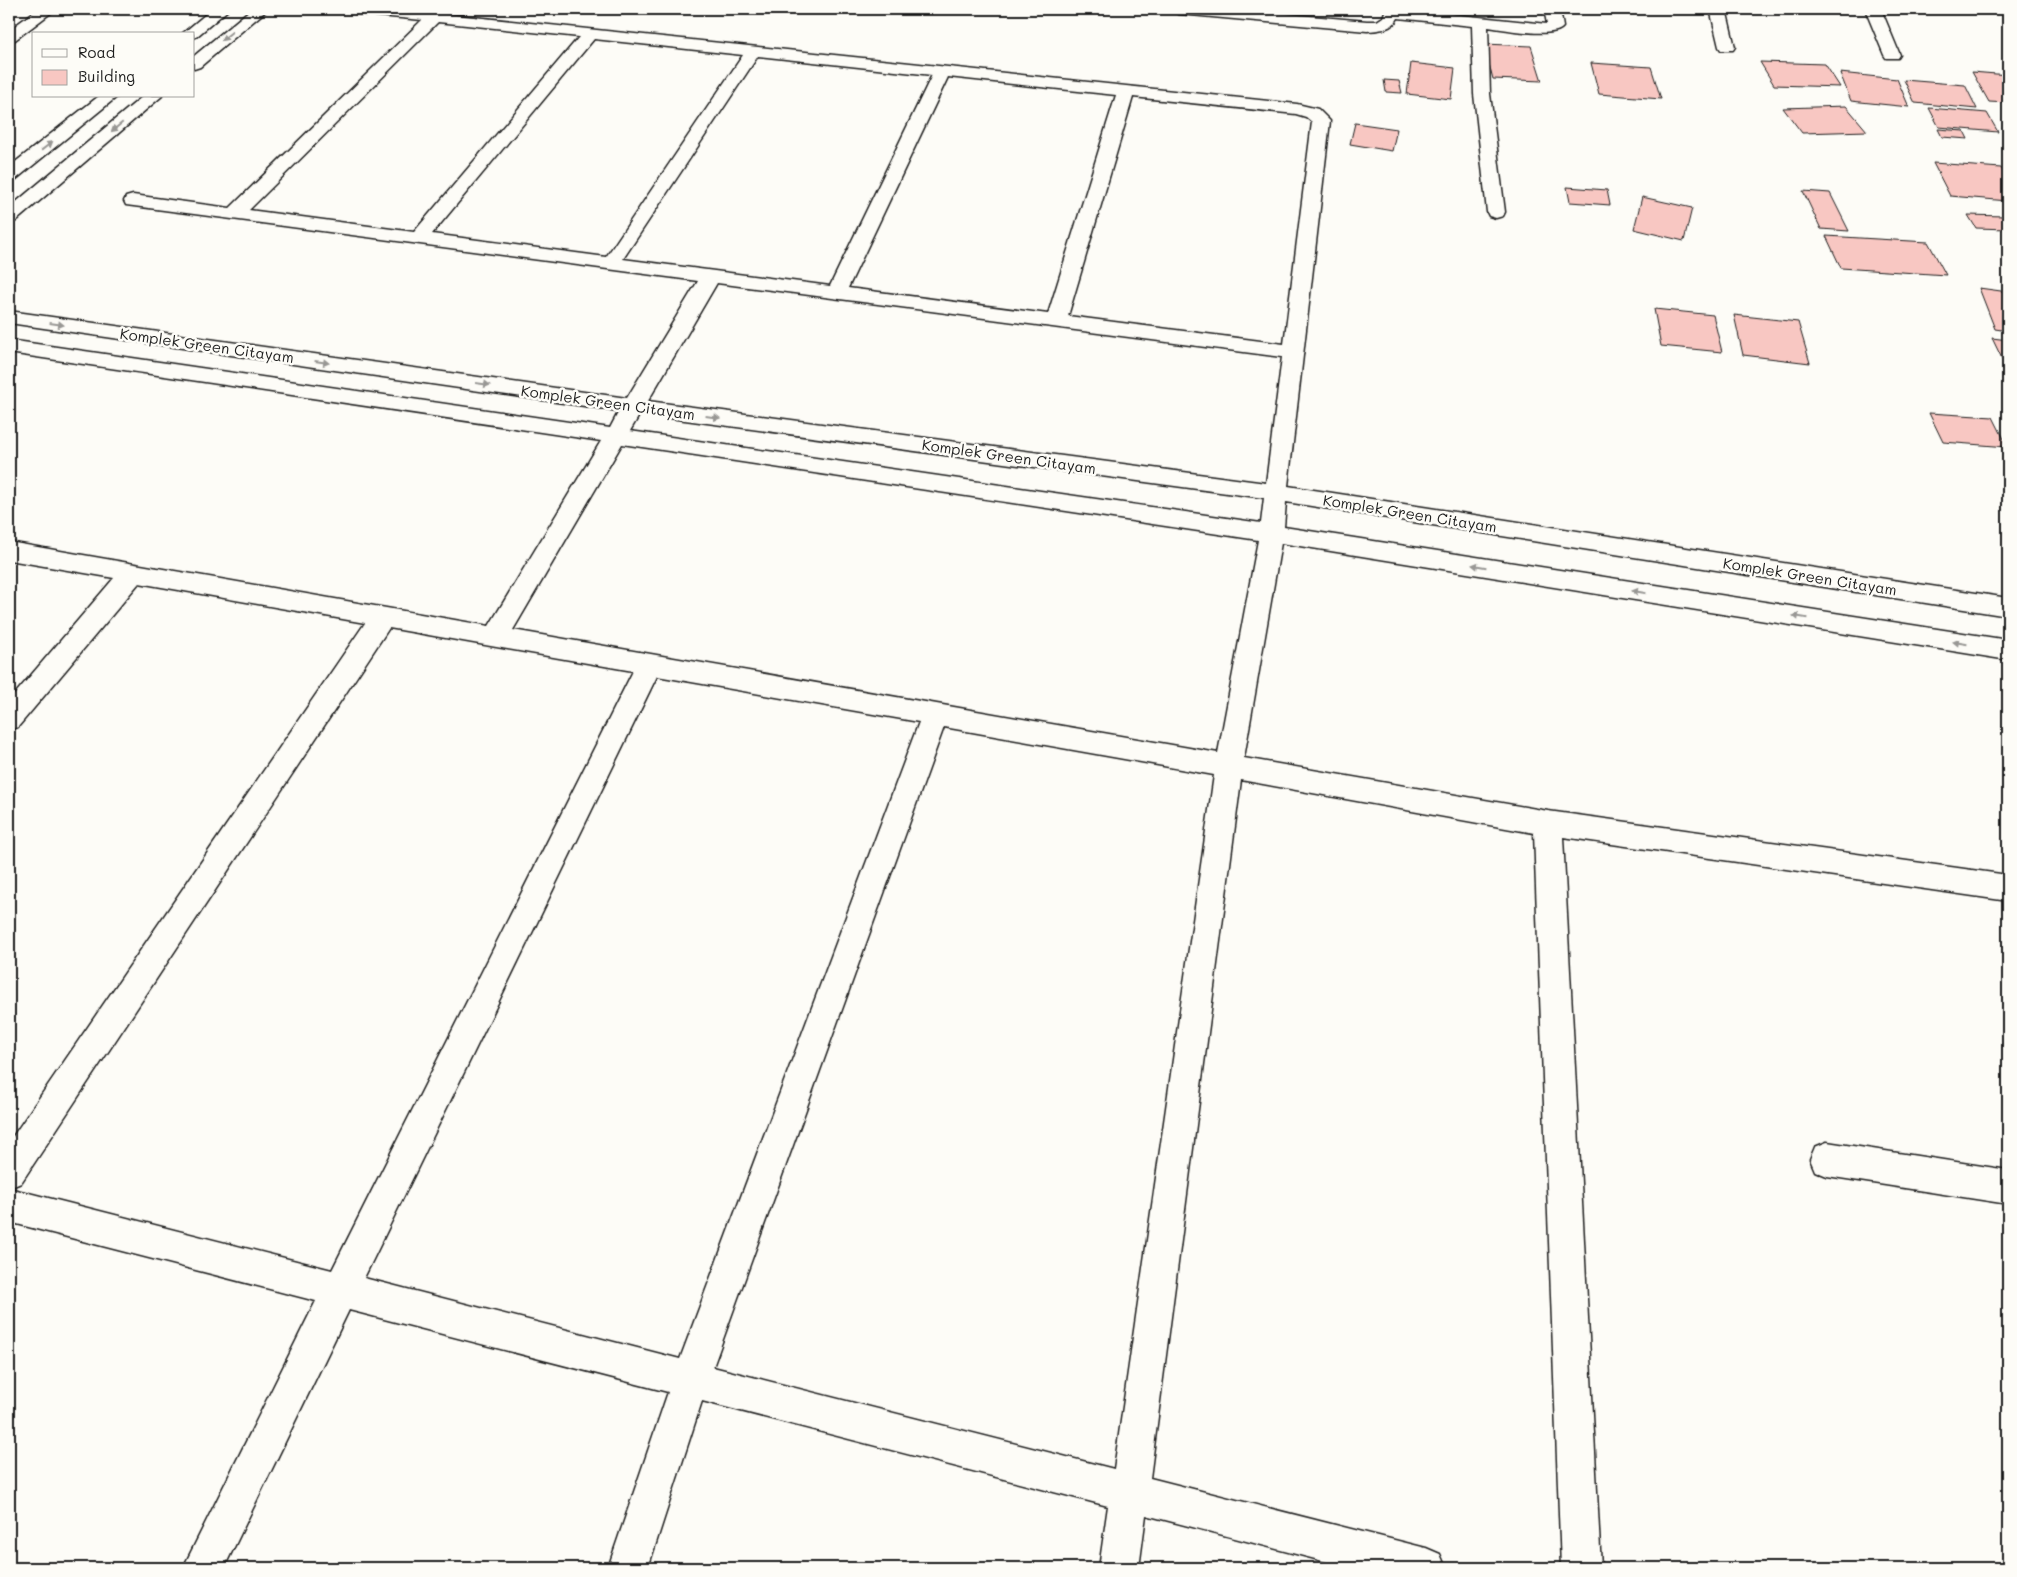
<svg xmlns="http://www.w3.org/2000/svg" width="2017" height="1577" font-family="Mali,sans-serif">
<rect width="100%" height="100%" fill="#fdfcf7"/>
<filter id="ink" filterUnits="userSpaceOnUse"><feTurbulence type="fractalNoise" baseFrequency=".02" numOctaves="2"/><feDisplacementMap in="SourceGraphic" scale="10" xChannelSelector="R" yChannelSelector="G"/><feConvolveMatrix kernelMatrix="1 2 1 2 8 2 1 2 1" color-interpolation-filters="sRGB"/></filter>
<g filter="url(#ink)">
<path fill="#f8c7c2" stroke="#1c1c1c" d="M 1484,44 L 1531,46 L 1542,81 L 1493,79 Z
M 1760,62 L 1825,64 L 1840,87 L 1774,85 Z
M 1411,63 L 1455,68 L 1451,99 L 1407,94 Z
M 1591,63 L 1651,67 L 1661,99 L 1599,94 Z
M 1972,72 L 2008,75 L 2008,103 L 1989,102 Z
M 1840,73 L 1897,79 L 1909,107 L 1851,101 Z
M 1384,80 L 1399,81 L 1402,93 L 1386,92 Z
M 1904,80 L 1965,85 L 1977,109 L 1915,103 Z
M 1846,106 L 1867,131 L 1802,133 L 1783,108 Z
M 1929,108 L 1987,113 L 1998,132 L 1939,127 Z
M 1355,123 L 1397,129 L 1392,151 L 1350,144 Z
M 1938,129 L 1964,131 L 1968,139 L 1942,137 Z
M 1933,163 L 2001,168 L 2008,180 L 2008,201 L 1950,196 Z
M 1567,187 L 1607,190 L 1610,205 L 1570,202 Z
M 1803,191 L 1830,193 L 1849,231 L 1821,229 Z
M 1642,197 L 1692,208 L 1684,241 L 1634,229 Z
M 1968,215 L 2004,216 L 2008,221 L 2008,229 L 1976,228 Z
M 1826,236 L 1928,242 L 1946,275 L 1841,268 Z
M 1979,288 L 2008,292 L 2008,331 L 1995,329 Z
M 1654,309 L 1713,315 L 1722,352 L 1661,346 Z
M 1734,315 L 1798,322 L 1810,363 L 1743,355 Z
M 1992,338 L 2008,340 L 2008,371 Z
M 1929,413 L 1993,417 L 2008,447 L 1943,442 Z"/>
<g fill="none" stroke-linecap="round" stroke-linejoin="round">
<defs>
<path id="minor" d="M 38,9 L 56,9 L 15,40 L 9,42 L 9,30 Z
M 212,9 L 229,9 L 196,37 L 194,38 L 194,34 L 182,34 Z
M 251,9 L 268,9 L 200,67 L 194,69 L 194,56 Z
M 350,9 L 399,9 L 1297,104 L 1318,109 L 1330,121 L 1288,486 L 2008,598 L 2008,616 L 1286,502 L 1284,527 L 2008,640 L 2008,660 L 1281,543 L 1244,758 L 1548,811 L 2008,875 L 2008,901 L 1563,837 L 1601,1568 L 1561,1568 L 1534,833 L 1241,780 L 1150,1478 L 1426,1548 L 1440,1554 L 1446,1568 L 1350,1568 L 1146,1515 L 1139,1568 L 1099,1568 L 1108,1506 L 702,1401 L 648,1568 L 608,1568 L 668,1392 L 349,1310 L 224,1568 L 183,1568 L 316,1301 L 9,1222 L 9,1188 L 332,1270 L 633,671 L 389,628 L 21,1183 L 9,1188 L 9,1142 L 365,623 L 139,583 L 18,727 L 9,730 L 9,701 L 114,578 L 9,560 L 9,542 L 489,626 L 601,441 L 9,353 L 9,340 L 610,428 L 619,411 L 9,323 L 9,311 L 627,398 L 698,281 L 126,205 L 124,201 L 126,197 L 133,195 L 230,208 L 422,20 L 358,14 L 353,12 ZM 438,22 L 579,37 L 414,232 L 249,210 ZM 594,39 L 743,55 L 606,257 L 432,234 ZM 758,56 L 932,75 L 830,286 L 623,259 ZM 948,77 L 1116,95 L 1048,314 L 848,288 ZM 1133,97 L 1296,114 L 1306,117 L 1312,122 L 1284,344 L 1068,316 ZM 717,283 L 1282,357 L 1266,483 L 648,401 ZM 640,414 L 1264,498 L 1261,523 L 630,431 ZM 622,444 L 1258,540 L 1218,753 L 513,630 ZM 657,676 L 919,722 L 680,1359 L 364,1278 ZM 944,727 L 1214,775 L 1114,1469 L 713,1367 Z
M 1171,9 L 1228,9 L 1367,21 L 1377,21 L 1383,17 L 1386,9 L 1402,9 L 1547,24 L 1544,9 L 1560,9 L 1563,27 C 1554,39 1503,29 1488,27 L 1490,94 L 1505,212 L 1503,216 L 1496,218 L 1489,216 L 1487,212 L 1474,94 L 1472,26 L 1398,18 C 1392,30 1379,30 1367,31 L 1179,14 L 1174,12 Z
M 1710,9 L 1726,9 L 1735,47 L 1733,50 L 1721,50 L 1719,47 Z
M 1865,9 L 1881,9 L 1900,55 L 1898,58 L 1886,58 L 1884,55 Z
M 99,96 L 118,96 L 15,180 L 9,181 L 9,167 Z
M 143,96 L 162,96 L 16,221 L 9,223 L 9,208 Z
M 1827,1142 L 2008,1170 L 2008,1204 L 1827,1176 L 1815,1171 L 1810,1159 L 1815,1147 Z"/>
</defs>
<use href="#minor" stroke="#1c1c1c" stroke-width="3"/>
<use href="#minor" fill="#fdfcf7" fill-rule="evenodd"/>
</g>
<defs><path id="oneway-solid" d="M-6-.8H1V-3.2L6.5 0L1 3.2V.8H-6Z" transform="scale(1.25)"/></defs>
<g fill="#989794">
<use href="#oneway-solid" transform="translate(227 36) rotate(140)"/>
<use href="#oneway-solid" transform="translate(117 127) rotate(140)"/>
<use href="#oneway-solid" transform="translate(47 146) rotate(-38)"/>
<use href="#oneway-solid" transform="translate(57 324) rotate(8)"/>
<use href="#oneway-solid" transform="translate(322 362) rotate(8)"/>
<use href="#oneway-solid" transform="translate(483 384) rotate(8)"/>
<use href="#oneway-solid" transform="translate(713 417) rotate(8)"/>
<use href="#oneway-solid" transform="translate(1479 566) rotate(-171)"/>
<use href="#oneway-solid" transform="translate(1639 592) rotate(-171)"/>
<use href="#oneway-solid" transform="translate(1800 617) rotate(-171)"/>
<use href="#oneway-solid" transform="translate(1960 643) rotate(-171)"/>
</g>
</g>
<g text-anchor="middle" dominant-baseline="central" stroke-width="5" stroke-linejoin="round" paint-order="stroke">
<g font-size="15" fill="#1c1c1c" stroke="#fdfcf7">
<text transform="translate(207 345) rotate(8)">Komplek Green Citayam</text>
<text transform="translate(608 402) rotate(8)">Komplek Green Citayam</text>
<text transform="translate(1009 456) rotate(8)">Komplek Green Citayam</text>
<text transform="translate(1410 513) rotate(9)">Komplek Green Citayam</text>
<text transform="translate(1810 576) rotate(9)">Komplek Green Citayam</text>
</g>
</g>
<rect width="2017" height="1577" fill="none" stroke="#fdfcf7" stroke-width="30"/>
<rect x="15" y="15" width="1987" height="1547" fill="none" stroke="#1c1c1c" stroke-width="2" filter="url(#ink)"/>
<rect x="32" y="32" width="162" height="65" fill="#fdfcf7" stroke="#a3a29f"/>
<rect x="42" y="49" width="25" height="8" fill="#fdfcf7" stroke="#a3a29f"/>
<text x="78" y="58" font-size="15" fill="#1c1c1c">Road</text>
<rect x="42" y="70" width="25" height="15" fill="#f8c7c2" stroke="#a3a29f"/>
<text x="78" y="82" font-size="15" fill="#1c1c1c">Building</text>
</svg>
